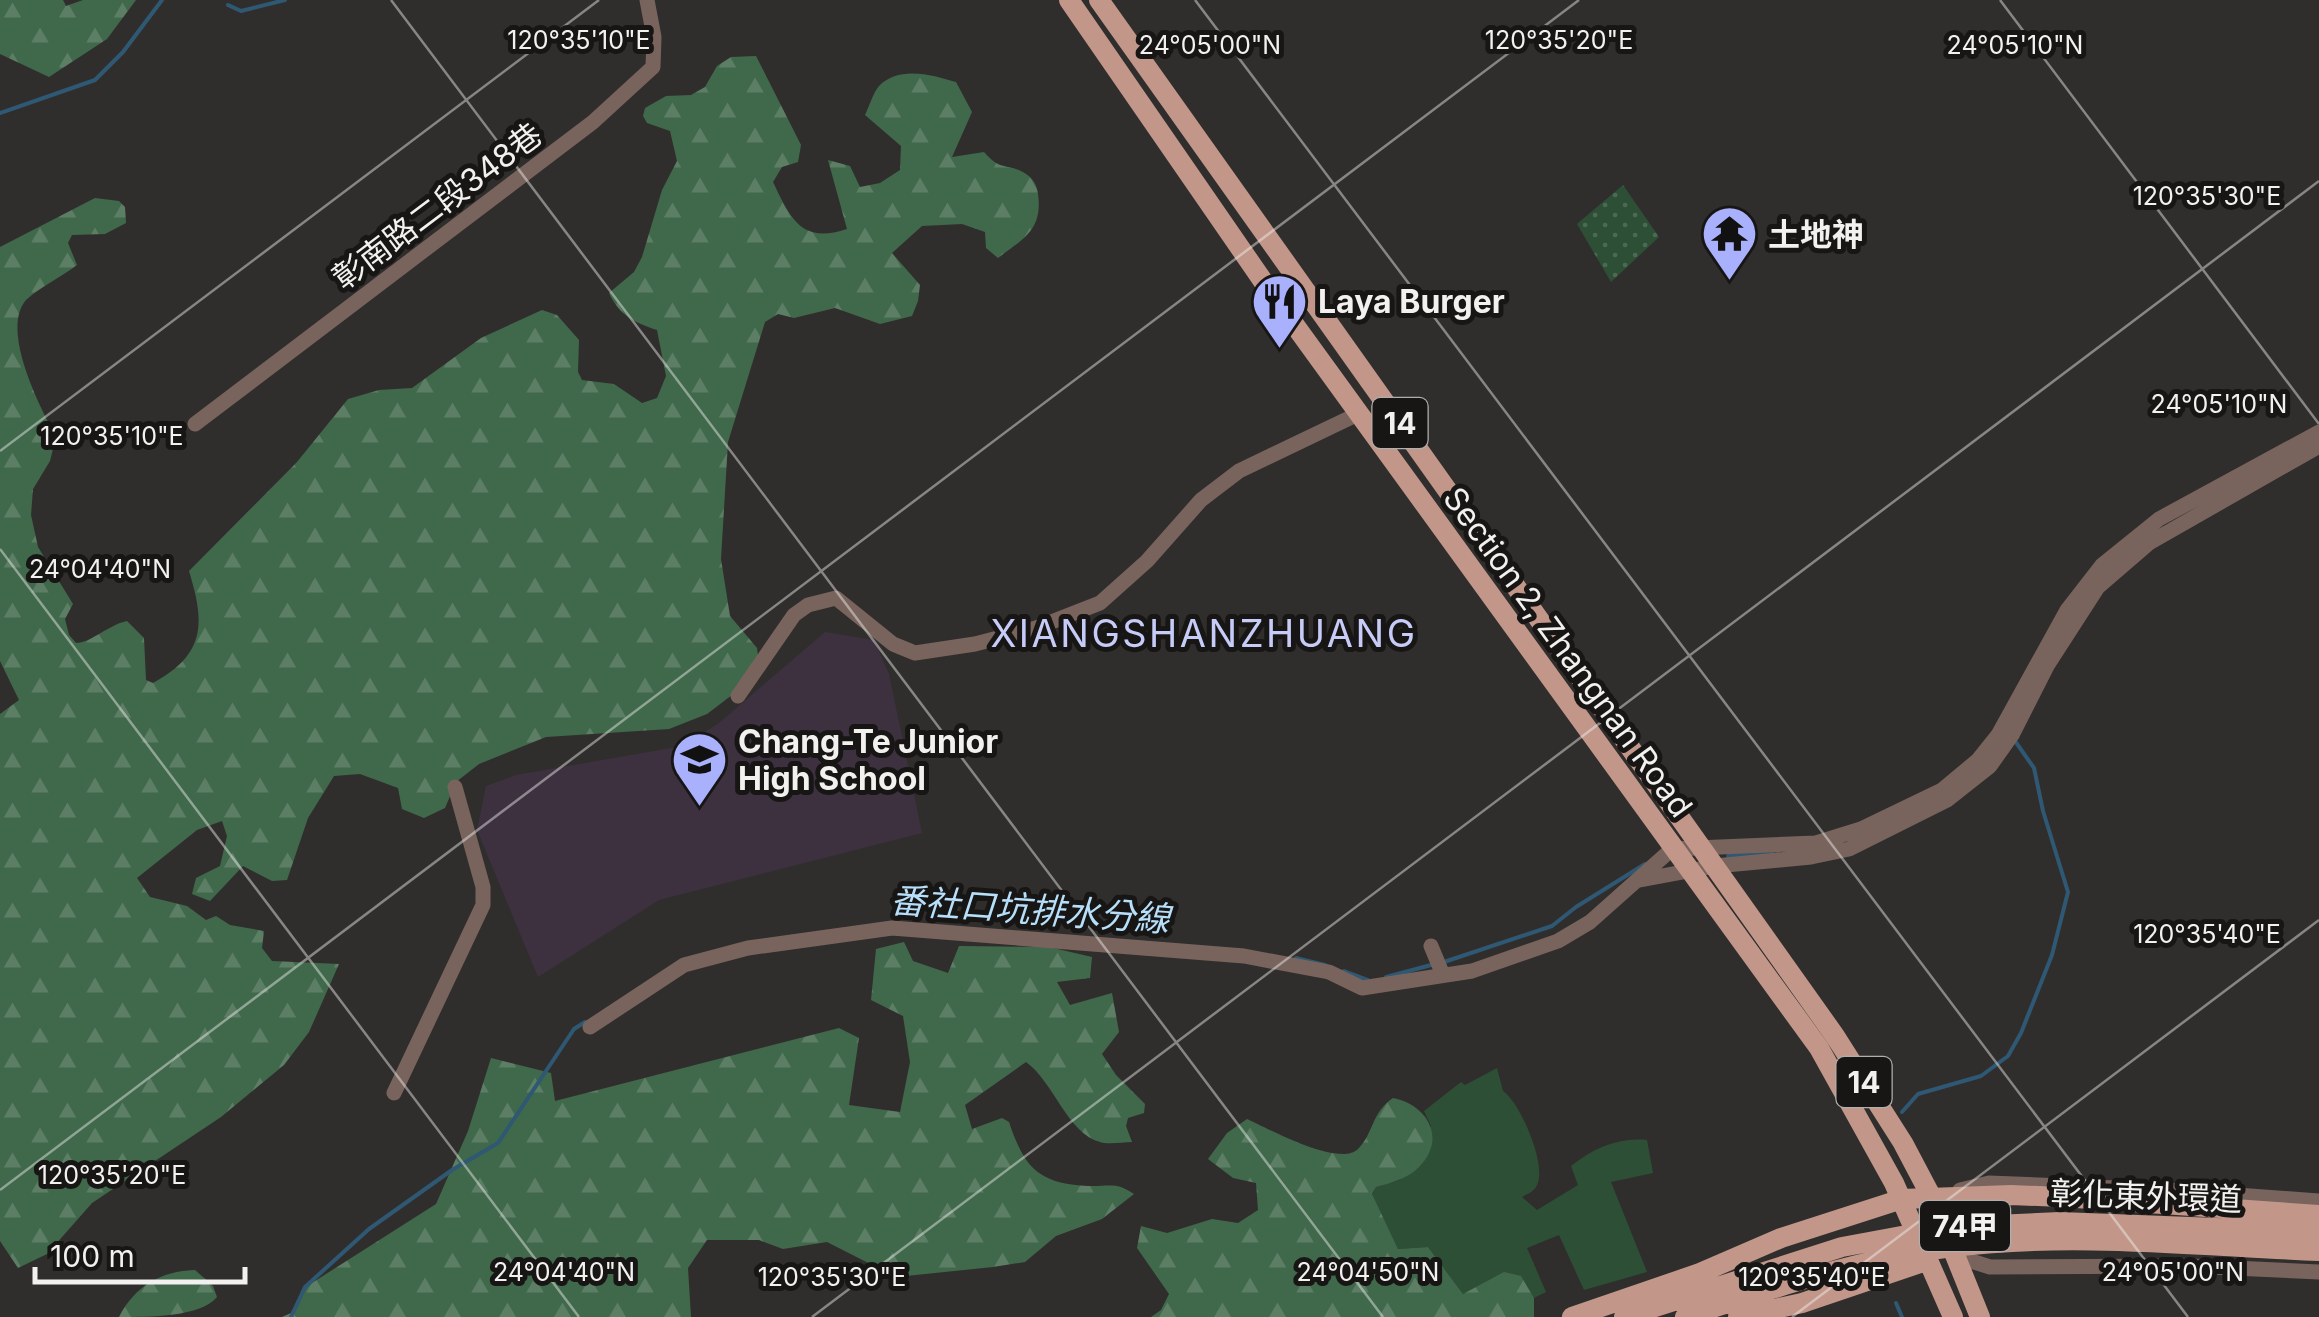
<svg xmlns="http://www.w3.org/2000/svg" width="2319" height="1317" font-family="Inter,'Noto Sans TC',sans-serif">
<defs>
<pattern id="forest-firs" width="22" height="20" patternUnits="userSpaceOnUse" patternTransform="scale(2.5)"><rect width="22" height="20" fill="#40684b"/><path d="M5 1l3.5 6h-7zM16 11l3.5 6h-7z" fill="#5c7e65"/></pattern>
<pattern id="park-dots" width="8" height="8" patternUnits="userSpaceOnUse" patternTransform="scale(2.5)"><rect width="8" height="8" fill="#2c4f36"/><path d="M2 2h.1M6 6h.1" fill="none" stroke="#4b6953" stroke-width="1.8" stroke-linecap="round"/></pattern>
</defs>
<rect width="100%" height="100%" fill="#302e2c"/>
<path fill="#3d3140" d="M 825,632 L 874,640 L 889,674 L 922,833 L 659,900 L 538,977 L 477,830 L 486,786 L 516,775 L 683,746 L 719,723 Z"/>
<path fill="#2c4f36" d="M 1497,1068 L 1503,1091 C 1520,1102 1549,1168 1536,1187 C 1533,1192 1527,1194 1522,1197 L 1537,1210 L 1578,1185 L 1571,1166 C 1594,1148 1618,1137 1647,1140 L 1653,1173 L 1611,1182 L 1647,1272 L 1584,1290 L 1559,1235 L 1527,1248 L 1546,1292 L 1534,1298 L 1521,1276 L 1463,1294 L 1428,1247 L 1398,1249 L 1372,1195 L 1376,1187 L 1400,1180 L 1431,1126 L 1424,1111 L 1461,1082 L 1465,1085 Z"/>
<path fill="url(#forest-firs)" d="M 0,0 L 63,0 L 66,6 L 83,0 L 136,0 L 107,39 L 49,77 L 0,54 Z
M 756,56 L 801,145 L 798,162 L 782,167 L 773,182 C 791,220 802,244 847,229 L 828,160 L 850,166 L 860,187 L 880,183 L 900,170 L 901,146 L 865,115 C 869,107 873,93 879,86 C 899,65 933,75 956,82 L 972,112 L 952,157 L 984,152 C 1002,173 1008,162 1026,174 C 1033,178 1037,186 1038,194 C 1043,230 1023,239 998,258 L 986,248 L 985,232 L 962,224 L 922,226 L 892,253 L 920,285 L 918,301 L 912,316 L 880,324 L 835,308 L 794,318 L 778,314 L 765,322 L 728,442 L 721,559 L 730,616 L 757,648 L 759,664 L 753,679 L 707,714 L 669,729 L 546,737 L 479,764 L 456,782 L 445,808 L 424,818 L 402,809 L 398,788 L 360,774 L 334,776 L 308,818 L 287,880 L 272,881 L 243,866 L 210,901 L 192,894 L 196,878 L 220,866 L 227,836 L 222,821 L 197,830 L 137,878 L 150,897 L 187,906 L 206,920 L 216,916 L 230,925 L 264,931 L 262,948 L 272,961 L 339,964 L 309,1032 L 284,1065 L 221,1117 L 92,1203 L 47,1254 L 18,1268 L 0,1241 L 0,714 L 19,700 L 0,661 L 0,247 L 95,198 L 119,201 L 125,207 L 126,223 L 105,234 L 72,235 L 68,243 L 77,265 C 61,277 40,287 26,300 C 0,330 40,407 56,437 L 50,461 L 33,489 L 31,515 L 38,547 L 73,604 L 65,619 L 69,635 L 76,643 C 91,643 108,625 127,621 L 144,638 L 146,680 L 153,683 C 206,654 205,623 189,571 L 297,462 L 348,399 L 379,390 L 412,388 L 481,338 L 542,310 L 557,315 L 579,340 L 578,372 L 582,380 L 614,384 L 642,403 L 657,398 L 666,376 L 657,330 C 635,323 619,315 609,293 L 634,272 L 642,257 L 662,190 L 677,161 L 670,131 L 647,123 L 643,116 L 645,108 L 666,96 L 691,95 L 705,87 L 717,66 L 731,57 Z
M 904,942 L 913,961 L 948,973 L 959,946 L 1049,947 L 1092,957 L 1090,978 L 1057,982 L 1070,1005 L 1112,993 L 1119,1032 L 1102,1054 L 1116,1075 L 1145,1104 L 1144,1113 L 1128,1118 L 1126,1126 L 1132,1142 C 1122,1142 1109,1145 1100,1142 C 1068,1134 1053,1081 1026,1062 L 965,1105 L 972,1129 L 1002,1118 L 1009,1122 C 1024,1167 1038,1184 1088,1186 C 1109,1187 1115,1181 1134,1194 L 1102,1219 L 1056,1236 L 1025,1262 L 993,1267 L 896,1277 L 827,1242 L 783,1249 L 759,1240 L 707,1240 L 688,1268 L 691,1317 L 282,1317 L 291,1313 L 304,1288 L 436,1204 L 468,1131 L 491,1058 L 551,1073 L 555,1101 L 839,1028 L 859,1038 L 849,1105 L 900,1112 L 910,1062 L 903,1016 L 871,1000 L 876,949 Z
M 1393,1098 C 1428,1105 1447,1139 1419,1167 C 1407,1179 1391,1183 1376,1187 L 1372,1194 L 1398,1249 L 1428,1247 L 1463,1294 L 1504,1272 L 1521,1276 L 1534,1298 L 1534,1317 L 1151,1317 L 1161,1310 L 1169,1294 L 1137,1248 L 1141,1226 L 1167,1233 L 1212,1219 L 1238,1223 L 1258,1210 L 1256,1183 L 1233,1178 L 1208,1159 L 1227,1133 L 1247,1119 C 1267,1128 1339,1168 1358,1149 C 1374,1133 1371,1113 1393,1098 Z
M 195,1270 L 213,1286 L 217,1297 C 201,1317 150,1317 119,1317 C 135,1286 161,1271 195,1270 Z"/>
<path fill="url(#park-dots)" d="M 1623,185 L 1659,237 L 1611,282 L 1577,224 Z"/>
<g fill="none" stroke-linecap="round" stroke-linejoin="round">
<path stroke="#2e5873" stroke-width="4" d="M 228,5 L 241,11 L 285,0
M 0,113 L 95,80 L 123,52 L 162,0
M 1728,856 L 1772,852
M 1296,958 L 1325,965
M 1444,962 L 1552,926 L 1576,907 L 1645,864
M 1344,971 L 1368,980
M 1386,977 L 1435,964
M 1902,1112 L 1918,1094 L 1981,1076 L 2008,1056 L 2021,1033 L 2052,955 L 2068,892 L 2043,811 L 2034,768 L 2015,741
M 1896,1303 L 1902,1317
M 291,1317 L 305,1287 L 369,1229 L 452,1170 L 498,1143 L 574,1029 L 585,1022"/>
<path stroke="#79645d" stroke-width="15" d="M 195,424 L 593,122 L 653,67 L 654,37 L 647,0
M 738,696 L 794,615 L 808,605 L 836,598 L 893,644 L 915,653 L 975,644 L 1036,628 L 1100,603 L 1147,561 L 1201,500 L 1239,471 L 1360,413
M 1640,880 L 1715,866 L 1811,857 L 1849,849 L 1947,800 L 1990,766 L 2012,735 L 2047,666 L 2098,587 L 2149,543 L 2319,446
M 1431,946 L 1443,975
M 590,1027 L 684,965 L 748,948 L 892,928 L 1244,956 L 1329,972 L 1362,988 L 1472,971 L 1558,941 L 1590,922 L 1672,849 L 1816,843 L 1861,829 L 1942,790 L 1978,760 L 1998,735 L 2067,610 L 2102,565 L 2159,519 L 2319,432
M 394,1093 L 483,905 L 483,887 L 455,787
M 1960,1190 L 1989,1183 L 2169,1190 L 2319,1201
M 1958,1257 L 1990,1267 L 2189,1266 L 2319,1272"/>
<path stroke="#c2978a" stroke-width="20" d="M 1069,0 L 1265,284 L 1819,1048 L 1894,1183 L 1953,1317
M 1099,0 L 1835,1036 L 1903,1143 L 1932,1198 L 1980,1317
M 1572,1317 L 1700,1273 L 1781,1238 L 1902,1199 L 2011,1195 L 2062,1197 L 2319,1215
M 1624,1317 L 1842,1247 L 1950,1227 L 2060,1222 L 2319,1232
M 1685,1317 C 1773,1288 1860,1259 1952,1247 C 2073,1232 2198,1246 2319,1251
M 1738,1317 L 1802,1303 L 1923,1262"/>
</g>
<path fill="none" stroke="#f2f1ef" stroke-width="2.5" stroke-opacity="0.45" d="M 391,0 L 1383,1317M 1195,0 L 2188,1317M 2000,0 L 2319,424M 0,451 L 599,0M 0,549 L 579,1317M 0,1190 L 1579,0M 812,1317 L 2319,181M 1792,1317 L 2319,920"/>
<defs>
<symbol id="temple-pin" viewBox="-11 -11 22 30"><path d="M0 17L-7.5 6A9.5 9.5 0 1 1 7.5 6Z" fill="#a9b0fc" stroke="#171615"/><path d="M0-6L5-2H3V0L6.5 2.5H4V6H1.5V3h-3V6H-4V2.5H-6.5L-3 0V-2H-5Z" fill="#111"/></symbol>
<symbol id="restaurant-pin" viewBox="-11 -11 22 30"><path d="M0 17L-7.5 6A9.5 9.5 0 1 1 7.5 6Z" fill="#a9b0fc" stroke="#171615"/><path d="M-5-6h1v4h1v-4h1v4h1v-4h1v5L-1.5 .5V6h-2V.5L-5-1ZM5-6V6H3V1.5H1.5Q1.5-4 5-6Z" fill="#111"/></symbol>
<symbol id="school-pin" viewBox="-11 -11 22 30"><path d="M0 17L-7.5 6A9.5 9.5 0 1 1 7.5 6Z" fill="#a9b0fc" stroke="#171615"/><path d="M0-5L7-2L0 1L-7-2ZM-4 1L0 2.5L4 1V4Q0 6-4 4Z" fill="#111"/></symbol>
</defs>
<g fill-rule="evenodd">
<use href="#temple-pin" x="1698" y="202" width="63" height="86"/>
<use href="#restaurant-pin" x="1248" y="270" width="63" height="86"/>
<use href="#school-pin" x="668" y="728" width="63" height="86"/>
</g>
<g text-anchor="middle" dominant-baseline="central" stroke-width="10" stroke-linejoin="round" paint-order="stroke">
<g fill="#171615" stroke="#b0afae" stroke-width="2.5">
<rect x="1372.5" y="398" width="55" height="50" rx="8"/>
<rect x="1836.5" y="1057" width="55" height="50" rx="8"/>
<rect x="1920" y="1201" width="90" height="50" rx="8"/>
</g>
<g font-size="30" font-weight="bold" fill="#f2f1ef">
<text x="1400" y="423">14</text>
<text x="1864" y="1082">14</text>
<text x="1965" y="1226">74甲</text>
</g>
<g font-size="32" fill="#f2f1ef" stroke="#171615">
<text transform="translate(437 206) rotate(-37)">彰南路二段348巷</text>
<text transform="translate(1568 652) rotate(54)">Section 2, Zhangnan Road</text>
<text transform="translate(2146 1196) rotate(2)">彰化東外環道</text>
</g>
<g font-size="32" font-weight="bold" fill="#f2f1ef" stroke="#171615" text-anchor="start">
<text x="1768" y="234">土地神</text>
<text x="1318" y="301">Laya Burger</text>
<text x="738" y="741">Chang-Te Junior<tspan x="738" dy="37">High School</tspan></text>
</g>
<g font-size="35" font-style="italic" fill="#b7dffa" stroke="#171615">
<text transform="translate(1030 909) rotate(4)">番社口坑排水分線</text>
</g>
<g font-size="38" letter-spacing="2.5" fill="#c6ccf7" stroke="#171615">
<text x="1204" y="633">XIANGSHANZHUANG</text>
</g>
</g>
<g font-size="25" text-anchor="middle" fill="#f2f1ef" stroke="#171615" stroke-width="10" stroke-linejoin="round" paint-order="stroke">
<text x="579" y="49">120°35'10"E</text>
<text x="1559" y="49">120°35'20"E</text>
<text x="1210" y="54">24°05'00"N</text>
<text x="2015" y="54">24°05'10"N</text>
<text x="2207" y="205">120°35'30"E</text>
<text x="2219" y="413">24°05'10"N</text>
<text x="112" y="445">120°35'10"E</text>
<text x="100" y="578">24°04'40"N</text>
<text x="2207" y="943">120°35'40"E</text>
<text x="112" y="1184">120°35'20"E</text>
<text x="564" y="1281">24°04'40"N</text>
<text x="1368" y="1281">24°04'50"N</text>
<text x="2173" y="1281">24°05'00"N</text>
<text x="832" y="1286">120°35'30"E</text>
<text x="1812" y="1286">120°35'40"E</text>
</g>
<path d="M35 1267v15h210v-15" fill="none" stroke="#f2f1ef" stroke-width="5"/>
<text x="50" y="1267" font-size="30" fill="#f2f1ef" stroke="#171615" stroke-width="8" paint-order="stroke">100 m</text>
</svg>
